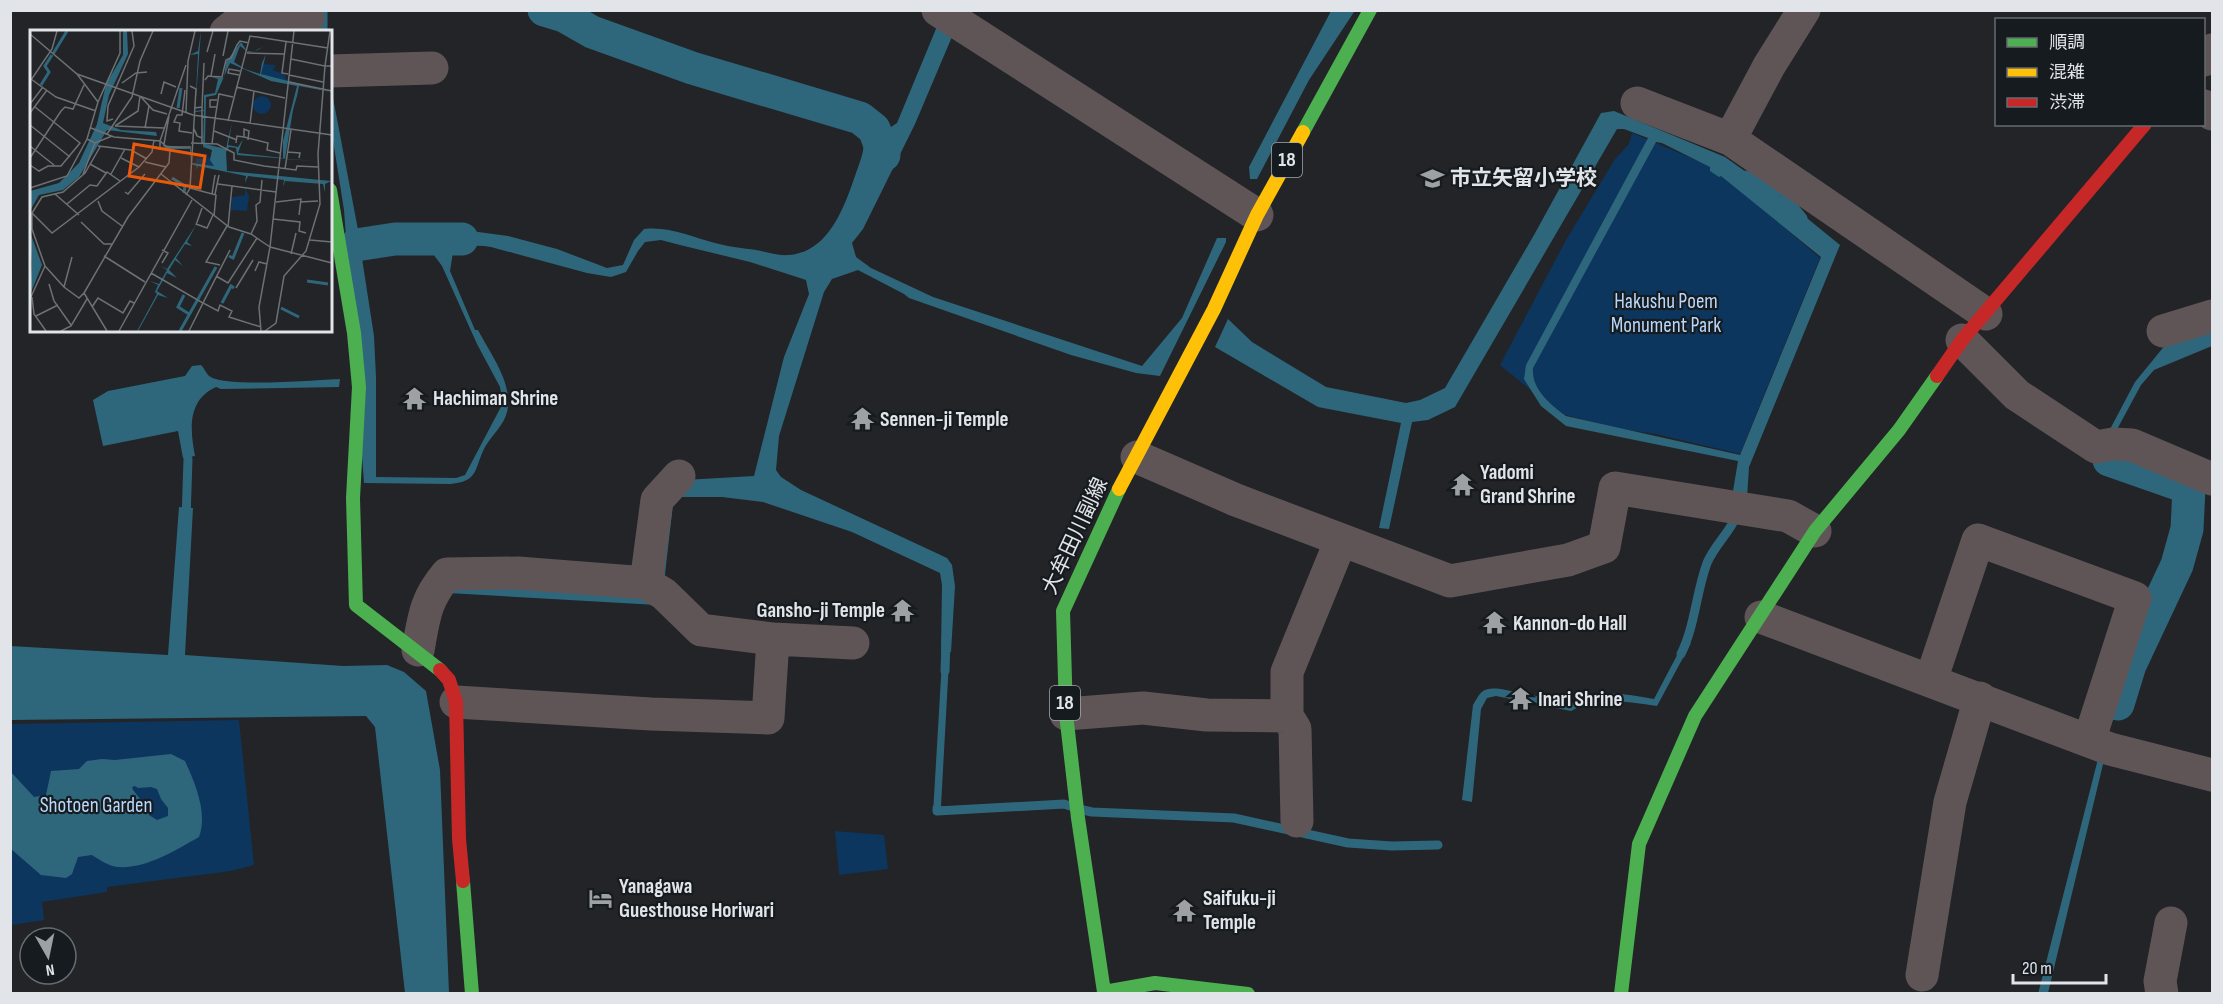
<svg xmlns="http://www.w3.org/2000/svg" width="2223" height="1004" font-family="'Sofia Sans Condensed','Noto Sans JP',sans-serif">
<rect width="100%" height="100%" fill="#222427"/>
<path fill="#0c365d" d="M 1632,133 L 1715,168 L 1820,258 L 1740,454 L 1656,434 L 1614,428 L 1559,413 L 1500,365 L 1566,240 L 1615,159 L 1629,144 Z
M 239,720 L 254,865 L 231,871 L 107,887 L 107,892 L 42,902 L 44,920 L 11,925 L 10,724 Z
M 835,831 L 884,835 L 888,869 L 839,875 Z"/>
<path fill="#2e677b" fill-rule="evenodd" d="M 1331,11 L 1354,12 L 1309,80 L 1257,179 L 1250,179 L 1249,167 Z
M 938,24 L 954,32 L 915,124 L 863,229 L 852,243 L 856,257 L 871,268 L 933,297 L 1142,366 L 1182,318 L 1217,238 L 1226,238 L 1226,242 L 1160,376 L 1136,373 L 1071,355 L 909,298 L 904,294 L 858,270 L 832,279 L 824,292 L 779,436 L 776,470 L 781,477 L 801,490 L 947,558 L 952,565 L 955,586 L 951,652 L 941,651 L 942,585 L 940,573 L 852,532 L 763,502 L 722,497 L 680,497 L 673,504 L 664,583 L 657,605 L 448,593 L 449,581 L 638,590 L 664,498 L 684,480 L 754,476 L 784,357 L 809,294 L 806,280 L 750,262 L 680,245 L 661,240 L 645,242 L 638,251 L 626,272 L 611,277 L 587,273 L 491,247 C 478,245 465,245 453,252 L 450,271 L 475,330 L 478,330 C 491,355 519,391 504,420 C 498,431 488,440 483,451 C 474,472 477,481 451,484 L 364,483 L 344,210 L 330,121 L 330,82 L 359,235 L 356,245 L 365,250 L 361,252 L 374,336 L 376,377 L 376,477 L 456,478 L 465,475 L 503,403 L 500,387 L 477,344 L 442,266 L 425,243 L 417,242 L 416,234 L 431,237 L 471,231 L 508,236 L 557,249 L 607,268 L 623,265 L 634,240 L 644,229 C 670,226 691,237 715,243 C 729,247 743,248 756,250 C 766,252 778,256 788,255 C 828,253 844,208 855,176 C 861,158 870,141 857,125 L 862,114 L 891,127 L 897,123 Z
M 1614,111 L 1725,157 L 1781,197 L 1840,245 L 1749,467 L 1747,498 L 1732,497 L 1738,461 L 1566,426 L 1541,406 L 1524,379 L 1526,365 L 1648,138 L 1624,129 L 1617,129 L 1455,407 L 1428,420 L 1412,422 L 1389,529 L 1379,528 L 1401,423 L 1318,407 L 1215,347 L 1228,319 L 1252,342 L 1326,387 L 1406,403 L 1420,400 L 1445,388 L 1534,235 L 1601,113 ZM 1656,142 L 1662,143 L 1710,167 L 1710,171 L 1719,177 L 1721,176 L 1821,257 L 1740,455 L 1566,416 C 1551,405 1531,389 1533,368 Z
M 2212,327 L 2212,346 L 2154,370 L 2141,385 L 2114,435 L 2108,433 L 2135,382 L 2175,333 Z
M 201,365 C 204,368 206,373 209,376 C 225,388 317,380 340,379 L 339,387 L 221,389 L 216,387 C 187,400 190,430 195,456 L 183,458 L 178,431 L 103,446 L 93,400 L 108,391 L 185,376 L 192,366 Z
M 2110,455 L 2152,473 L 2150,478 L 2109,461 Z
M 2185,489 L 2192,489 L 2191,524 L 2180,568 L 2163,604 L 2156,601 C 2175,562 2186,532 2185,489 Z
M 179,507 L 193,508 L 185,655 L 343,666 L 387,665 L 404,672 L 426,691 L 440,770 L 449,993 L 405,993 L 375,727 L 366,716 L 11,720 L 10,646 L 168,655 Z
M 1684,642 L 1691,643 L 1657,706 C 1627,702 1598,695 1571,711 L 1496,696 L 1487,698 L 1481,709 L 1472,802 L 1462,800 L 1473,705 C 1481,691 1483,687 1501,689 L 1572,703 C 1598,688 1625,694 1654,699 Z
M 942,660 L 949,661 L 941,806 L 944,807 L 945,811 L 933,814 Z
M 171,754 L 185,761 C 195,783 208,813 199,837 C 176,850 146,869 118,867 C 108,866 100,860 92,855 L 78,857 L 72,874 L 66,878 L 41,875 L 11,849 L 11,772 L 34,797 L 46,795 L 51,771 L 79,769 L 87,761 L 102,759 L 115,760 ZM 135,786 L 138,788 L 151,787 L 157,789 L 161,799 L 168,808 L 168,816 L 157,820 L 149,815 L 149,810 L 133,790 L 132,787 Z
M 2099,755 L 2105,756 L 2048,993 L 2038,994 Z"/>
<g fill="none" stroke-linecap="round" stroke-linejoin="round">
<path stroke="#2e677b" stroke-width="9" d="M 323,10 L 323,32
M 1746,175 L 1782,192 L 1803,218
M 186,520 L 188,459
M 1681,654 C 1695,626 1696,593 1707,563 C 1714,546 1730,532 1737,515
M 945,671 L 946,640
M 937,808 L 937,811 L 1064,804 L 1070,806
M 1083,810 L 1092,812 L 1234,818 L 1348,843 L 1392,846 L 1438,845"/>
<path stroke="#2e677b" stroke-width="33" d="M 544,10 L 564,16 L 592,32 L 692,68 L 860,118 L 874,129 L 884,155
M 356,245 L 395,239 L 462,239
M 2109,460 L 2189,488 L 2187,529 L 2177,565 L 2130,665 L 2118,704"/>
<path stroke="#5f5557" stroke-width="33" d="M 938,10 L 1257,215
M 226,32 L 236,24 L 308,18
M 2204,60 L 2212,50
M 330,71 L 432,68
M 1637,103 L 1730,139 L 1986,314
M 2204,106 L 2212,114
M 1730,139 L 1769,66 L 1804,10
M 2163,331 L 2212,316
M 1962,340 L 2017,395 L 2096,447 L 2113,444 L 2132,445 L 2212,479
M 1137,457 L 1236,500 L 1450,581 L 1568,560 L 1604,547 L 1615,488 L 1788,516 L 1815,531
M 646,583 L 657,500 L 679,476
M 1761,617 L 2110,749 L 2212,775
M 418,650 C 424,617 425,600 447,574 L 518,573 L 646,583 L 664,594 L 701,630 L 773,639 L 853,643
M 1931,680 L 1978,540 L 2135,598 L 2089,741
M 456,702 L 651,714 L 768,718 L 773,639
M 1066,714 L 1143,708 L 1207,715 L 1287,716
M 1297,821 L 1295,729 L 1287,716 L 1287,672 L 1341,540
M 1922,975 L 1950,802 L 1980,698
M 2162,994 L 2160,981 L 2171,923"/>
<path stroke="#4caf50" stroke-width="14" d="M 1303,132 L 1370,10
M 330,190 L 354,333 L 359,387 L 353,498 L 356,605 L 440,670
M 1119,489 L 1063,611 L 1066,714 L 1078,818 L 1104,992 L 1155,983 L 1248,994
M 463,881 L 472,994
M 1621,994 L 1639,844 L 1695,716 L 1815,531 L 1899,430 L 1937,376"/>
<path stroke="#ffc107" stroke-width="14" d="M 1119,489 L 1214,309 L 1257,215 L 1303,132"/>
<path stroke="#c62828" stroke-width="14" d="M 1937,376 L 1962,340 L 2145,124
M 440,670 L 449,680 L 456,702 L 459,839 L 463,881"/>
</g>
<defs>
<symbol id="school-bare" viewBox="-9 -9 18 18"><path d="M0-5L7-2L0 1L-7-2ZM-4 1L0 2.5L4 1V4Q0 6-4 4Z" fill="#9ea1a4" stroke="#161b20" stroke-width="2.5" paint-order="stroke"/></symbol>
<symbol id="temple-bare" viewBox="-9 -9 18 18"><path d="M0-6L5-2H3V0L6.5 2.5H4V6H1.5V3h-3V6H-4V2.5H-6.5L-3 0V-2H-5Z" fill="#9ea1a4" stroke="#161b20" stroke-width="2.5" paint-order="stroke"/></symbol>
<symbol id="hotel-bare" viewBox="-9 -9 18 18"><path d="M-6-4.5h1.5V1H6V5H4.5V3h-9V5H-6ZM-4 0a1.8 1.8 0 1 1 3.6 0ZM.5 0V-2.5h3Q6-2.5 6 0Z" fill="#9ea1a4" stroke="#161b20" stroke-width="2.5" paint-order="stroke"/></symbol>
</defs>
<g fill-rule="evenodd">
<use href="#school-bare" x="1416" y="162" width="33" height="33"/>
<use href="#temple-bare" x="398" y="382" width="33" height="33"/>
<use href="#temple-bare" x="846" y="402" width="33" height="33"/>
<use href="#temple-bare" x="1446" y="468" width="33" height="33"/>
<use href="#temple-bare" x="886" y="594" width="33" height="33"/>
<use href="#temple-bare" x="1478" y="606" width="33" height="33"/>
<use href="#temple-bare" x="1504" y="682" width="33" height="33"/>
<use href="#hotel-bare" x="584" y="882" width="33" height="33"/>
<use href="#temple-bare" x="1168" y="894" width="33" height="33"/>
</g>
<g text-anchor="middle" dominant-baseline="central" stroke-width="4.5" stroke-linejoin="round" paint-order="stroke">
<g fill="#161b20" stroke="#a4a8ac" stroke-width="1.5">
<rect x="1272" y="143" width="30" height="34" rx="4.5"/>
<rect x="1050" y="686" width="30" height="34" rx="4.5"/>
</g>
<g font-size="20" font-weight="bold" fill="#e1e4e8">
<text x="1287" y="160">18</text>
<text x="1065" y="703">18</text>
</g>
<g font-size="21" font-weight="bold" fill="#e1e4e8" stroke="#161b20" text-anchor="start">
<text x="1450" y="178">市立矢留小学校</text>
<text x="433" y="398">Hachiman Shrine</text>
<text x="880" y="419">Sennen-ji Temple</text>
<text x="1480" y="472">Yadomi<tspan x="1480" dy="24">Grand Shrine</tspan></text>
<text x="885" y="610" text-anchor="end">Gansho-ji Temple</text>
<text x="1513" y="623">Kannon-do Hall</text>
<text x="1538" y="699">Inari Shrine</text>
<text x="619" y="886">Yanagawa<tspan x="619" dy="24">Guesthouse Horiwari</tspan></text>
<text x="1203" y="898">Saifuku-ji<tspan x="1203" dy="24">Temple</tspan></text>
</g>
<g font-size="21" fill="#b8d8fb" stroke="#161b20">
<text x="1666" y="301">Hakushu Poem<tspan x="1666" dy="24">Monument Park</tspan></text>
<text x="96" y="805">Shotoen Garden</text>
</g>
<g font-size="21" fill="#e1e4e8" stroke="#161b20">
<text transform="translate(1075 536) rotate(-65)">大牟田川副線</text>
</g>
</g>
<g transform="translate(30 30)">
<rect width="302" height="302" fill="#222427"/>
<path d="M 232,34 L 246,35 L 243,40 L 254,44 L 257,51 L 231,44 ZM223 75a9 9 0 1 1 18 0a9 9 0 1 1-18 0ZM 182,120 L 194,122 L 192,137 L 166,133 L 166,129 L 182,127 ZM 215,158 L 219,166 L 217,181 L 201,180 L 202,167 L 215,165 Z" fill="#0c365d"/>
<path d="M 93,1 L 97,1 L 98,24 L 79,65 L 73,93 L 91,100 L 126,102 L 127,106 L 77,100 L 49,147 L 33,160 L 9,165 L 0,181 L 0,161 L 29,153 L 49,133 L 67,94 L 76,54 L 93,25 ZM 171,1 L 165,81 L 174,80 L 174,65 L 185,63 L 188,49 L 181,47 L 179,55 L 181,47 L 194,48 L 196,32 L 211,12 L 217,21 L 224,22 L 228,19 L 233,17 L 260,19 L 233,17 L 224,22 L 218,22 L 210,16 L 204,32 L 215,39 L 230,44 L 232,33 L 236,24 L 231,44 L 301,62 L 269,56 L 267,66 L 278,69 L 267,66 L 263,80 L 255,129 L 286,131 L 207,125 L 206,118 L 199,117 L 196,122 L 197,141 L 301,151 L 295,154 L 295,162 L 293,154 L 255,151 L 253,157 L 254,150 L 218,146 L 215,153 L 216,146 L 168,136 L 166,140 L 167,136 L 161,134 L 160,119 L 136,119 L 132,115 L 161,118 L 162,133 L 184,136 L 180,130 L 182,120 L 173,117 L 174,81 L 165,82 L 168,24 L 160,25 L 168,21 ZM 200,33 L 241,51 L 267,56 L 253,111 L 253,128 L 208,123 L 213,109 L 208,117 L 198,115 L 202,93 L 198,109 L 190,104 L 198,109 L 196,119 L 175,114 L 176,67 L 186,65 ZM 166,195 L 157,212 L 162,216 L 155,214 L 146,228 L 153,236 L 145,230 L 139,240 L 147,248 L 137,243 L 127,261 L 138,268 L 128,265 L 108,301 L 107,301 L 127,264 L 125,262 L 128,255 L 120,251 L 129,254 L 137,240 L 131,236 L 137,239 ZM 0,202 L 12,235 L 0,265 L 2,234 Z" fill="#2e677b" fill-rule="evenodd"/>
<path fill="none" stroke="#2e677b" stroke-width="3" d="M 23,24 L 37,1M 11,55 L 19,42 L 15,36 L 22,25M 148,78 L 151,58M 142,148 L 155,156 L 154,163M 199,226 L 203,228 L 213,203M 277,251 L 298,254M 154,265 L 148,277 L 159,284M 192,273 L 201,256 L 204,258M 251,278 L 269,287M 150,301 L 186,237"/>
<path fill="none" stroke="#6e7174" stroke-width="1.5" d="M 300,1 L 295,36 L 302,36M 0,4 L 47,44 L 163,85 L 302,105M 256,12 L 252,43 L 258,44M 177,22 L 183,1M 217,23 L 255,24M 193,26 L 198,1M 156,35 L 130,111 L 137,117 L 161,117M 209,45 L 198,43 L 199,39 L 210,41M 259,45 L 293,52M 181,46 L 185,24M 1,49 L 26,67 L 66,81M 1,50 L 22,19 L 27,1M 175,50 L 178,46 L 192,47 L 196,30 L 201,28 L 207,15 L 210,11 L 219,13M 259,52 L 302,61M 92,53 L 106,43 L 117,42M 206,57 L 255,68M 155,60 L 152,85 L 147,85 L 144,92 L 150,93 L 149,101 L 162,103M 131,64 L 134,52 L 146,57M 111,67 L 123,80 L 137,84M 68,72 L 90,23 L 90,1M 0,74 L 13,57M 172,77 L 172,114M 187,77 L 180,77 L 180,70 L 187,70M 164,78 L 172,77 L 174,33M 156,82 L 158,31 L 165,1M 0,83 L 17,60M 83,89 L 77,91 L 78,76 L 104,16 L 102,1M 185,89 L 189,64 L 203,67M 198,91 L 220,6 L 298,18M 220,94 L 224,61M 0,95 L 40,127M 85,96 L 134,98M 85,96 L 108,81 L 110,66M 61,98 L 84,107 L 130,111 L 130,118 L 140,120 L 139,133 L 98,187 L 54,263 L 77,301M 115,98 L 119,76M 184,101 L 207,110M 77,104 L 102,67 L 110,31 L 123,1M 167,105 L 164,99 L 167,106 L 172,108M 214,107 L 214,99 L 219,101 L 218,110M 57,109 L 65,113 L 82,106M 161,113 L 187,114 L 204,123 L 204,130 L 234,136 L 266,140 L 267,136 L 288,137M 206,113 L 207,106 L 214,107 L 238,113 L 237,120 L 250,123M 134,114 L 139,86M 182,114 L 185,89M 0,116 L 24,135M 68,116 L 101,120 L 117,129M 257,122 L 270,123 L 269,128M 0,128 L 31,81 L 35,77 L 43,79 L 54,55M 91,128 L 109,137M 115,132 L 136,137M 60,134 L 76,143M 0,135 L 9,141 L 18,136 L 31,136 L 50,113 L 5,77M 255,139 L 261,100M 53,144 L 65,113M 81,144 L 95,119M 131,144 L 199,197 L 221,204 L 240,217M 188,154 L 246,162M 0,158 L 37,146 L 57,109 L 68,72 L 47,44M 160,158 L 186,165 L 184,186M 95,162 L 98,164 L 115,144M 25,164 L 49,185M 182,164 L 185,145M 185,164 L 189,145M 156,165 L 160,158 L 166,59 L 160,56M 68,171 L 72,181 L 92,196M 246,172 L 271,169 L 269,185M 270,172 L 288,171M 37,174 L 60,155 L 67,156 L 77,142 L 90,151M 2,183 L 22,203 L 109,137 L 122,122 L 124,110M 243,189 L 270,192 L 269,201 L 276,203M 51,192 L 74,214 L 82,214M 166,194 L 177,198 L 183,185M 166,195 L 172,178M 198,197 L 202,156M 221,204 L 227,191 L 226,175 L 230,172 L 232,150M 280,210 L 302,212M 240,217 L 302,233M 132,220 L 138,223 L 132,233M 200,220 L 173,273 L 188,281 L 190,275 L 202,281 L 199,287 L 231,297M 261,224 L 266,203M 74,226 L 115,252M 42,227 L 34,257 L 49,268 L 54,263M 190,235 L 176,232 L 197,196M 225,241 L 229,232 L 237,234M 121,243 L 173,273 L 159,301M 186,246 L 198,253 L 227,208M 19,254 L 24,271 L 41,295M 34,257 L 15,236 L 2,199 L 2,183 L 12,167 L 33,162 L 55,143 L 70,117M 206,258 L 223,230M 2,267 L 4,284 L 16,301M 0,269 L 15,236M 62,277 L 68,268 L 93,283 L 100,271 L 104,273M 6,286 L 28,275M 31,301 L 41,296 L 57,269M 89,301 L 162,170M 231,301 L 229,277 L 240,217 L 264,1M 235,301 L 246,293 L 254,246 L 276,221 L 290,174 L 288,124 L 295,36 L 261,29"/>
<path fill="#e8590c" fill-opacity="0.15" stroke="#e8590c" stroke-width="3" d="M 104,114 L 175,126 L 170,158 L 99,146 Z"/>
<rect width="302" height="302" fill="none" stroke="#e1e4e8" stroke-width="3"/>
</g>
<rect width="2223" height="1004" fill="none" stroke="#e1e4e8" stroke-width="24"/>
<rect x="1995" y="18" width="210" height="108" fill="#161b20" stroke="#676b70" stroke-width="1.5"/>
<rect x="2007" y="38" width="30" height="9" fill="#4caf50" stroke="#676b70" stroke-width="1.5"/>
<text x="2049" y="48" font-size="18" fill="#e1e4e8">順調</text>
<rect x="2007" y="68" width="30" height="9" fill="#ffc107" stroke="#676b70" stroke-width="1.5"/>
<text x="2049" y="78" font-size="18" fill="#e1e4e8">混雑</text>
<rect x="2007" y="98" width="30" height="9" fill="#c62828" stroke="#676b70" stroke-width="1.5"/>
<text x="2049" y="108" font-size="18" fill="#e1e4e8">渋滞</text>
<g transform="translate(48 956) rotate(171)"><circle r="28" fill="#161b20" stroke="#676b70" stroke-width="1.5"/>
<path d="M0-4.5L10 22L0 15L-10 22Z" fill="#9ea1a4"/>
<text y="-9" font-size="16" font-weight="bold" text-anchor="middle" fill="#e1e4e8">N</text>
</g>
<path d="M2013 974v9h93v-9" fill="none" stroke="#e1e4e8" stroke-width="3"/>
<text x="2022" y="974" font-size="18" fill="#e1e4e8" stroke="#161b20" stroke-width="4.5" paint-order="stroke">20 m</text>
</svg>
